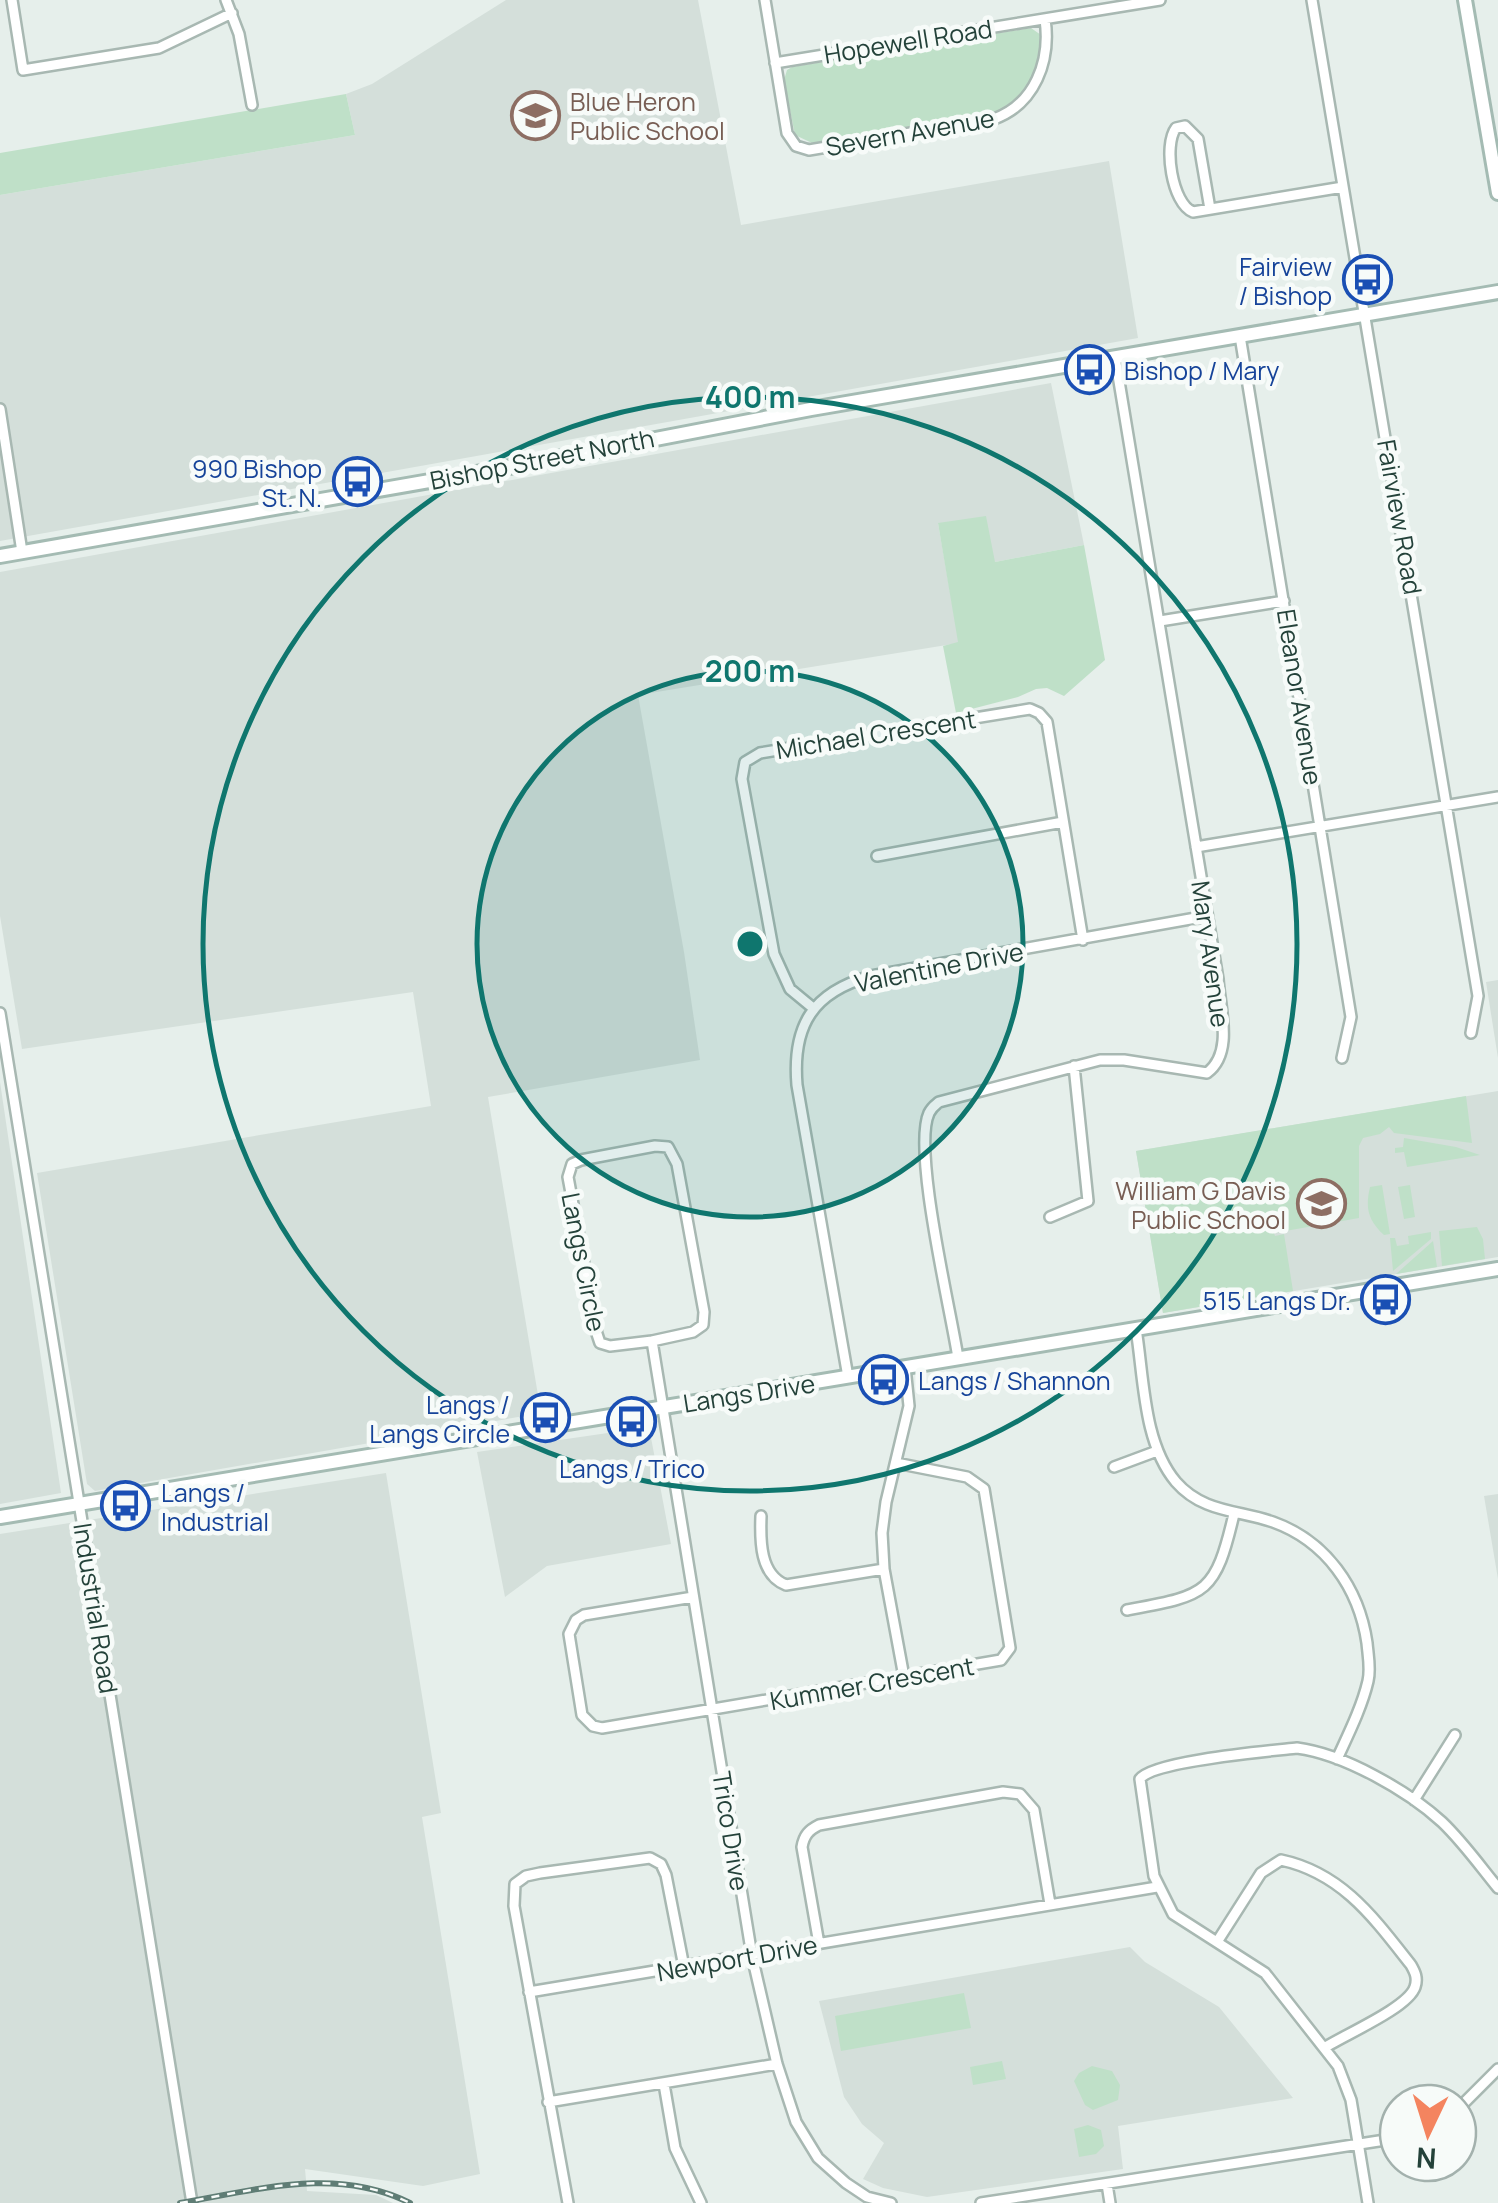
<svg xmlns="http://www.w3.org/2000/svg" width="1498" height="2203" font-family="Manrope,sans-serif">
<rect width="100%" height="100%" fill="#e6efeb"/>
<path fill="#d4dfda" d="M 506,0 L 698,0 L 741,225 L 1109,161 L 1138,338 L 0,541 L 0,195 L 355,135 L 346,94 L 372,84 Z
M 1051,383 L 1084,545 L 995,562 L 938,523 L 959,643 L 638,695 L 684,952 L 700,1060 L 488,1097 L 541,1413 L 95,1491 L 87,1484 L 37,1173 L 431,1106 L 413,992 L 22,1049 L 0,916 L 0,572 Z
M 1498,980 L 1498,1058 L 1486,982 Z
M 0,1082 L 61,1493 L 0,1504 Z
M 1498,1091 L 1498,1257 L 1163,1313 L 1136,1151 Z
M 649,1427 L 671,1544 L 547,1566 L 505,1597 L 477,1452 Z
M 386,1473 L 441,1813 L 422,1817 L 480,2174 L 423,2186 L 305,2169 L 307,2191 L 376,2195 L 393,2203 L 0,2203 L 0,1534 Z
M 1498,1494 L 1498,1579 L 1484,1496 Z
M 1130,1947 L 1145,1962 L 1219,2007 L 1293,2098 L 1118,2126 L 1123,2169 L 927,2197 L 883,2188 L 863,2179 L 884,2143 L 862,2124 L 844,2097 L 819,2001 Z"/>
<path fill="#bfe0c8" d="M 1031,28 L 1041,35 C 1043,64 1026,99 999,111 L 812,143 L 795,135 L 784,80 L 787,70 L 792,67 Z
M 346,94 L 355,135 L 0,195 L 0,153 Z
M 986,516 L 995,562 L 1084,545 L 1105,660 L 1064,696 L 1047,688 L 1036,689 L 1018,697 L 956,713 L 943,646 L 958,642 L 938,523 Z
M 1466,1096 L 1472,1143 L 1394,1133 L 1389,1127 L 1380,1134 L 1363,1138 L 1359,1146 L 1359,1218 L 1274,1233 L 1275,1236 L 1284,1234 L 1293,1291 L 1163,1313 L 1136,1151 Z
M 1404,1138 L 1456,1147 L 1480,1155 L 1407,1167 L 1404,1152 L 1395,1153 L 1395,1148 L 1403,1147 Z
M 1382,1185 L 1390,1234 L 1384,1235 C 1368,1220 1365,1208 1370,1187 Z
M 1410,1185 L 1415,1217 L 1404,1219 L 1398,1187 Z
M 1477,1227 L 1483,1239 L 1485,1259 L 1442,1266 L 1439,1231 Z
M 1431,1232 L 1431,1239 L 1393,1271 L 1390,1238 L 1395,1238 L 1397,1246 L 1409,1244 L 1408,1236 Z
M 1433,1241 L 1437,1267 L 1396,1274 Z
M 964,1993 L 971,2028 L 841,2051 L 835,2016 Z
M 1002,2061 L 1006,2079 L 973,2085 L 970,2067 Z
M 1092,2066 L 1112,2071 L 1120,2085 L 1118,2100 L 1093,2110 L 1085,2105 L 1074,2081 L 1079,2073 Z
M 1088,2125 L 1101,2130 L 1104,2146 L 1096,2154 L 1079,2157 L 1074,2129 Z"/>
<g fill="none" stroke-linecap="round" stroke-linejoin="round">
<defs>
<path id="street" d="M 12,0 L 23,70 L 159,48 L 232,13
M 226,0 L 239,34 L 252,105
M 765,0 L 787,133 L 796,146 L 809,150 L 994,119 C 1035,104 1051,61 1045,19
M 1312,0 L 1478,996 L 1471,1033
M 775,63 L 1160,0
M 1210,209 L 1198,139 L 1185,126 L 1176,128 C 1163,145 1172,204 1193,212 L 1343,187
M 1240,336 L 1351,1017 L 1342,1058
M 0,409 L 22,552
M 1160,621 L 1284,601
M 1196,847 L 1498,797
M 877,856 L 1063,822
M 813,1008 L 790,989 L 774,954 L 742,779 L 745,762 L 760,753 L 1030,709 L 1039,713 L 1047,722 L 1083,940
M 0,1013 L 192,2203
M 1050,1217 L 1088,1201 L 1074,1066
M 1136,1329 C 1144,1378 1143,1443 1176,1482 C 1203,1513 1239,1510 1273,1522 C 1326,1541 1359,1588 1367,1643 C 1368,1655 1371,1669 1368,1681 C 1362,1707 1348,1735 1337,1759
M 652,1341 L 693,1332 L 703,1325 L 704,1312 L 677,1164 L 668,1147 L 655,1146 L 581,1160 L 572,1164 L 568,1177 L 597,1334 L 600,1343 L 610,1346 L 652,1341 L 752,1956 L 777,2064 L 796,2122 L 818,2158 L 846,2183 L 867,2197 L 891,2203
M 958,1358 C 951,1311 912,1150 929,1113 C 932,1107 934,1106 939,1102 L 1100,1060 L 1124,1060 L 1207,1073 C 1234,1053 1220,1009 1218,979 L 1115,357
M 848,1377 L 797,1085 C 792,1025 813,992 871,976 L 1207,916
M 1114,1467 L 1157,1451
M 761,1516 C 760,1541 760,1575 786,1585 L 884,1569
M 693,1597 L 584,1615 L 576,1620 L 569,1634 L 582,1715 L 593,1726 L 602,1728 L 1001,1660 L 1010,1648 L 984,1489 L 967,1477 L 896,1463
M 1127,1610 C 1207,1595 1215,1595 1234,1514
M 904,1677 L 884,1569 L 882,1533 L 886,1502 L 909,1406 L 905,1367
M 1414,1800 L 1455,1735
M 1217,1942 L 1261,1873 L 1281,1860 C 1342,1873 1374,1918 1411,1965 C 1415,1972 1418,1978 1415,1987 C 1408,2008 1344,2035 1324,2048
M 819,1944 L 802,1847 C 804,1835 809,1830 819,1825 L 1003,1792 L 1020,1794 L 1034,1810 L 1050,1904
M 529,1992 L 1157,1887
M 664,2084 L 675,2148 L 701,2203
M 548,2102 L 777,2064
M 1458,2109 L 1498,2069
M 1107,2184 L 1110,2203
M 568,2203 L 514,1906 L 515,1884 L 526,1876 L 540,1873 L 650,1858 L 661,1864 L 666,1875 L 684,1967
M 981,2203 L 1398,2138
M 1368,2203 L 1351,2100 L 1338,2066 L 1265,1973 L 1173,1914 L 1154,1876 L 1140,1779 C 1152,1761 1270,1751 1297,1748 C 1344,1754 1408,1791 1442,1822 C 1463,1842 1480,1866 1498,1888"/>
<path id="secondary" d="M 1465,0 L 1498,193
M 0,556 L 510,467 L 811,409 L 1498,292
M 0,1517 L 1498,1269"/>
</defs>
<use href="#street" stroke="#a8b8b2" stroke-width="14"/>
<use href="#secondary" stroke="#a4bbb3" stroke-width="18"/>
<use href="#street" stroke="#fff" stroke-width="9"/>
<use href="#secondary" stroke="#fff" stroke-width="12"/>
<defs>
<path id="rail" d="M 180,2203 C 257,2190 336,2166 410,2203"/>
</defs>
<use href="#rail" stroke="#5f7d75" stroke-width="6"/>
<use href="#rail" stroke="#f7fbf9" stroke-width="2.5" stroke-dasharray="8" stroke-linecap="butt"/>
</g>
<circle cx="750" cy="944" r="273" fill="#0f766e" fill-opacity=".12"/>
<g fill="none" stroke="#0f766e" stroke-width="5">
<circle cx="750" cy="944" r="273"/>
<circle cx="750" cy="944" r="547"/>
</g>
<defs>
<symbol id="school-ring" viewBox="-11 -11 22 22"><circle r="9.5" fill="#f7fbf9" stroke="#8d6e63" stroke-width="1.5"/><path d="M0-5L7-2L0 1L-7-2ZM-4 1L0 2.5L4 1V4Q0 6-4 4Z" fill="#8d6e63"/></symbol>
<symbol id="bus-ring" viewBox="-11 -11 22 22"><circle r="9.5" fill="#f7fbf9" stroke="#1a4fb4" stroke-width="1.5"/><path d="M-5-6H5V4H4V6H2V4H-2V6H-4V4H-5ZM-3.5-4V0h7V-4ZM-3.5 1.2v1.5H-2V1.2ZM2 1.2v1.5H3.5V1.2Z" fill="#1a4fb4"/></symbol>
</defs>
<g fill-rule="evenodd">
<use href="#school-ring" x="508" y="88" width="55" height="55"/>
<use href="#bus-ring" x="1340" y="252" width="55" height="55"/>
<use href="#bus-ring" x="1062" y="342" width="55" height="55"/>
<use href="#bus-ring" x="330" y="454" width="55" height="55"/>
<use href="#school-ring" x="1294" y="1176" width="55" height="55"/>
<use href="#bus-ring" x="1358" y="1272" width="55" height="55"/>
<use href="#bus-ring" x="856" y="1352" width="55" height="55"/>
<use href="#bus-ring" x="518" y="1390" width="55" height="55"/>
<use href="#bus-ring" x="604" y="1394" width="55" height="55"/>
<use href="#bus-ring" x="98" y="1478" width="55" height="55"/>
</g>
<g text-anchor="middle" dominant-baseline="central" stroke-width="9" stroke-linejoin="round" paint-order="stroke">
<g font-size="25" fill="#24423a" stroke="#f7fbf9">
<text transform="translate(908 41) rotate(-9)">Hopewell Road</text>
<text transform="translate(910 132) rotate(-10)">Severn Avenue</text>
<text transform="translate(542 459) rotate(-11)">Bishop Street North</text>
<text transform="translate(1400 517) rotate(80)">Fairview Road</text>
<text transform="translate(1300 697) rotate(81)">Eleanor Avenue</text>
<text transform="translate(876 734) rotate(-9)">Michael Crescent</text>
<text transform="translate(1211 954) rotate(82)">Mary Avenue</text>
<text transform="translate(939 967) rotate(-11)">Valentine Drive</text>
<text transform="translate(584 1262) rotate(79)">Langs Circle</text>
<text transform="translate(749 1393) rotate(-9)">Langs Drive</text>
<text transform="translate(96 1608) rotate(81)">Industrial Road</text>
<text transform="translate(872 1683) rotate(-10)">Kummer Crescent</text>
<text transform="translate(731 1831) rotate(81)">Trico Drive</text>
<text transform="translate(737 1958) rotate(-10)">Newport Drive</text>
</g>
<g font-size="25" fill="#785e54" stroke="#f7fbf9" text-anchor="start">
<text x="570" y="101">Blue Heron<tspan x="570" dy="29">Public School</tspan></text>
<text x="1286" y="1190" text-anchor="end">William G Davis<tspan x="1286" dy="29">Public School</tspan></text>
</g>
<g font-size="25" fill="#164399" stroke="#f7fbf9" text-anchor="end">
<text x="1332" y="266">Fairview<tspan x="1332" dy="29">/ Bishop</tspan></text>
<text x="1124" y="370" text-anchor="start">Bishop / Mary</text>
<text x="322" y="468">990 Bishop<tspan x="322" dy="29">St. N.</tspan></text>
<text x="1351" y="1300">515 Langs Dr.</text>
<text x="918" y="1380" text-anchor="start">Langs / Shannon</text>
<text x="510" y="1404">Langs /<tspan x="510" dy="29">Langs Circle</tspan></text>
<text x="632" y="1468" text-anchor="middle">Langs / Trico</text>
<text x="161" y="1492" text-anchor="start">Langs /<tspan x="161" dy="29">Industrial</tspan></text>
</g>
</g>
<circle cx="750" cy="944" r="15" fill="#0f766e" stroke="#f7fbf9" stroke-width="5"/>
<g font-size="30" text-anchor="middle" font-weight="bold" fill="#0f766e" stroke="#f7fbf9" stroke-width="9" stroke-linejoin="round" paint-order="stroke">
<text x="750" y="408">400 m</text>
<text x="750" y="682">200 m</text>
</g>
<g transform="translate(1428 2133) rotate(184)"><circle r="48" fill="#f7fbf9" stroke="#a3b1ad" stroke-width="2.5"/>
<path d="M0-8L18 38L0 25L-18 38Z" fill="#f4845f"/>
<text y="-15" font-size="28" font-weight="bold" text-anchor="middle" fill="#24423a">N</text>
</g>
</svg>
